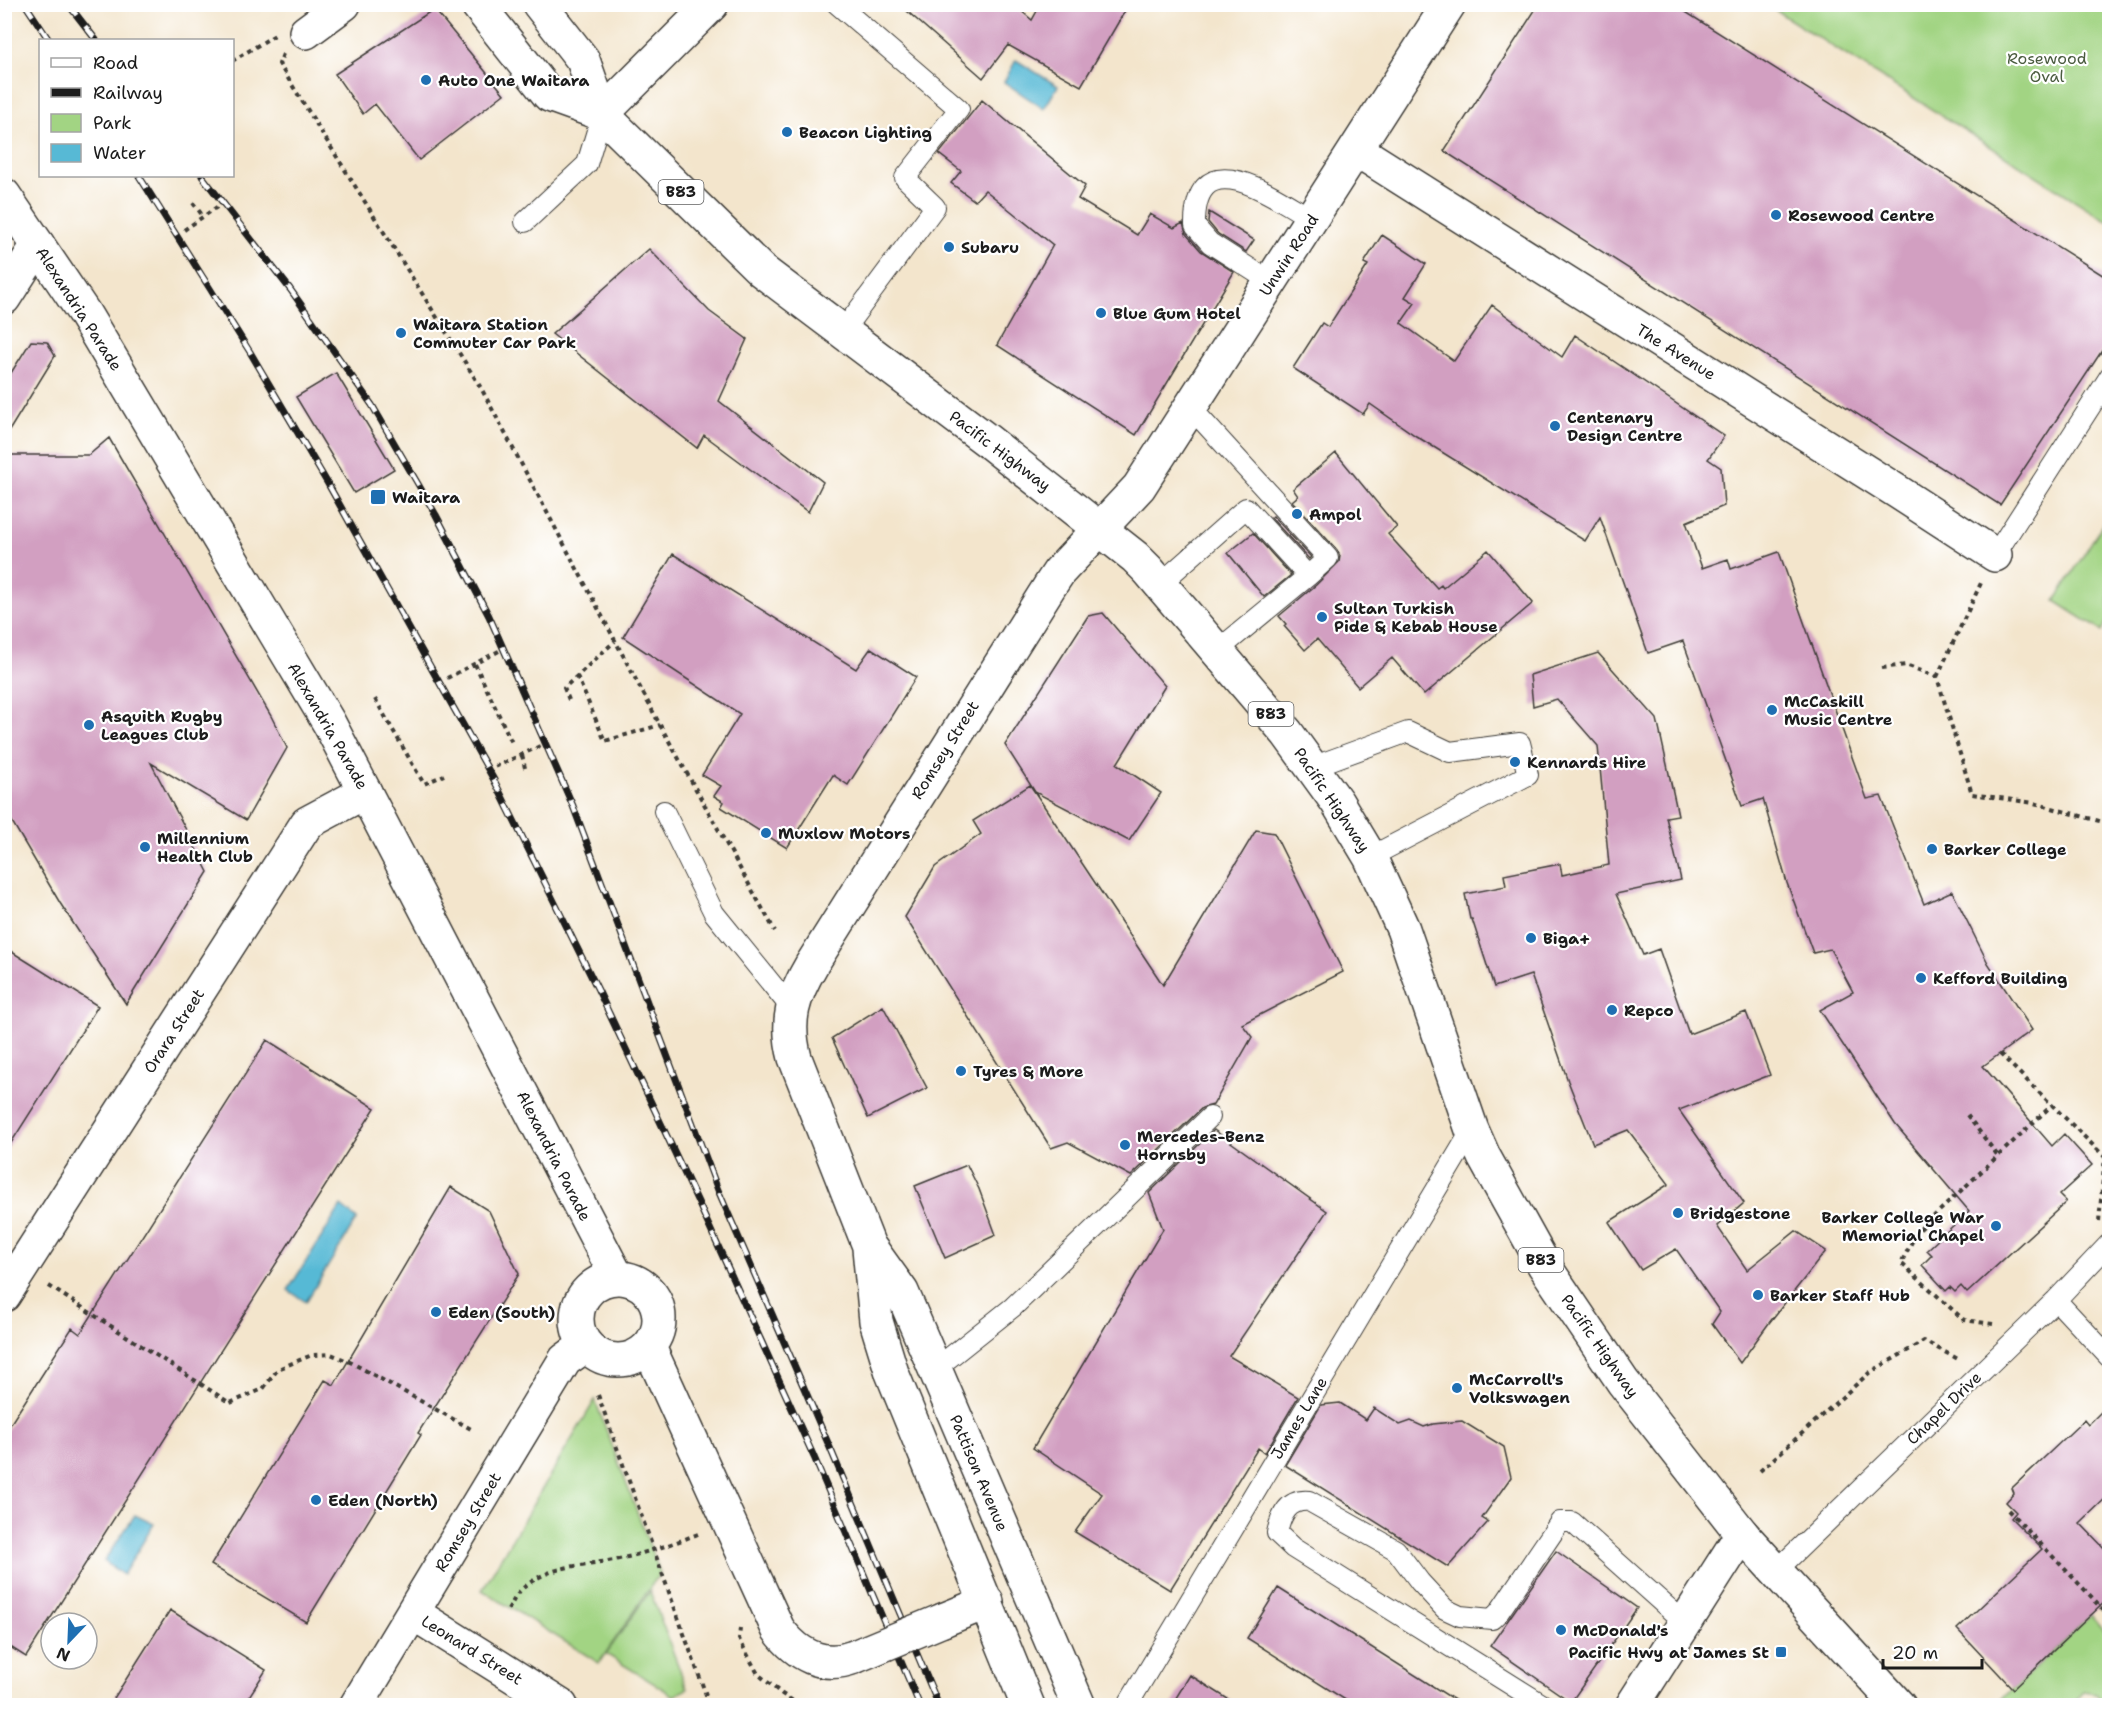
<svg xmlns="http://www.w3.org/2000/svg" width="2114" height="1710" font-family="'Shantell Sans',sans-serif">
<rect width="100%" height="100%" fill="#fff"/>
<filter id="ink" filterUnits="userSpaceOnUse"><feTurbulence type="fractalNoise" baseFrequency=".0167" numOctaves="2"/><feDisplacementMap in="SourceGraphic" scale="12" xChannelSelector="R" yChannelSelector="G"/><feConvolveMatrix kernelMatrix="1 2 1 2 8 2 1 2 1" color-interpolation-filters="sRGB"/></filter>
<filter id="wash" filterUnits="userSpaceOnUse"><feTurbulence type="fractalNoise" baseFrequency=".008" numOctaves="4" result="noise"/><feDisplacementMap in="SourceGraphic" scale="24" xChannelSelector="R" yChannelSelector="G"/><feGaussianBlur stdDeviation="1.35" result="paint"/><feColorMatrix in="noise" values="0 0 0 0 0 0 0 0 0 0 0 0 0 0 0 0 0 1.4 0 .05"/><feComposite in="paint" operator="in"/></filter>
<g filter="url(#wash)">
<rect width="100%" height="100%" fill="#f3e5cc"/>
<path fill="#a2d483" stroke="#5f7850" stroke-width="1.5" d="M 1767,5 L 2109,5 L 2109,222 Z
M 2109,514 L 2109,618 L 2102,631 L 2055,601 Z
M 595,1400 L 660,1573 L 599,1663 L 482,1590 Z
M 650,1591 L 687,1689 L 674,1696 L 606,1654 Z
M 2091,1615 L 2109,1635 L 2109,1700 L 2105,1704 L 2096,1694 L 2084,1692 L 2076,1700 L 2075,1705 L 2008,1705 L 2002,1699 Z"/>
<path fill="#57b9d5" stroke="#3a6a78" stroke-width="1.5" d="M 1016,60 L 1058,86 L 1044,109 L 1004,82 Z
M 341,1206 L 357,1219 L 306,1302 L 288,1290 Z
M 135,1515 L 154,1524 L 123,1575 L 104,1561 Z"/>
<g id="blocks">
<path fill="#d29fc1" d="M 899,4 L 1013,4 L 1032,20 L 1041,4 L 1129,4 L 1081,86 L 1008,45 L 983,78 Z
M 1539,4 L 1673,4 L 2109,279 L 2109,340 L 2000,505 L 1444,151 Z
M 434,9 L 504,94 L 419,160 L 375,104 L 363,114 L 335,74 Z
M 982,100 L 1085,186 L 1078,199 L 1137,235 L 1150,214 L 1174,228 L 1183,223 L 1186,234 L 1201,251 L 1234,272 L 1136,435 L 997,345 L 1053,245 L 985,190 L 975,201 L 951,183 L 961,171 L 939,154 Z
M 1209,212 L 1254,240 L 1246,252 L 1218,234 L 1208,222 Z
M 1382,235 L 1426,264 L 1405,297 L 1415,303 L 1401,323 L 1454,361 L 1492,305 L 1562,357 L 1575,335 L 1724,436 L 1708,459 L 1721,468 L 1724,506 L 1686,522 L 1702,568 L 1728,559 L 1731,569 L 1779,552 L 1867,799 L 1881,796 L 1924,904 L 1952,891 L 1988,963 L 2032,1030 L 1983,1066 L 2052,1146 L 2064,1134 L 2092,1165 L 2059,1195 L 2066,1202 L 1967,1293 L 1961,1286 L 1955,1292 L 1950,1287 L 1946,1291 L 1922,1265 L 1932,1255 L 1927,1250 L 1969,1211 L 1895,1124 L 1820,1010 L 1853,992 L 1830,949 L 1813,953 L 1787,883 L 1763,799 L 1742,806 L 1683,641 L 1648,653 L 1600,517 L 1585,541 L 1416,436 L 1370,404 L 1363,414 L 1293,368 L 1322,323 L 1328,327 L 1368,265 L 1364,263 Z
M 649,249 L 709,311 L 747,339 L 719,401 L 823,482 L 808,512 L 704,435 L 697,448 L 552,334 Z
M 31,341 L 47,342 L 55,356 L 4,439 L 4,384 Z
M 336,373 L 394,469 L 354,493 L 296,397 Z
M 109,438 L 271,716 L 287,748 L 246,820 L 151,763 L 208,872 L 126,1004 L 60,903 L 4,808 L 4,455 L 89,455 Z
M 1336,453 L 1397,527 L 1388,534 L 1437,588 L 1441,585 L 1443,588 L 1488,550 L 1533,603 L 1424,695 L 1392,658 L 1358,687 L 1317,639 L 1305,650 L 1284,626 L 1286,624 L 1279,616 L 1316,585 L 1339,562 L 1340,556 L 1337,550 L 1292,501 L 1298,496 L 1293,489 Z
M 1273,516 L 1311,557 L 1309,559 L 1271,518 Z
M 1253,533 L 1291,575 L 1264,597 L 1228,553 Z
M 673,554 L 856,669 L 871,648 L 916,677 L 848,785 L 833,775 L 787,848 L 721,807 L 724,802 L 714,796 L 721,786 L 702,775 L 740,714 L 623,637 Z
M 1103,613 L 1165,686 L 1117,764 L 1161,793 L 1129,841 L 1035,792 L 1005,745 L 1088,616 Z
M 1598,653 L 1657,719 L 1678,815 L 1666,817 L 1681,880 L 1616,894 L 1643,955 L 1659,949 L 1689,1034 L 1746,1012 L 1770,1075 L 1679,1110 L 1744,1203 L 1717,1226 L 1747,1270 L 1796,1231 L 1826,1251 L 1769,1323 L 1740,1363 L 1712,1324 L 1720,1312 L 1676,1249 L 1641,1270 L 1609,1222 L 1669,1184 L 1628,1130 L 1593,1144 L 1568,1081 L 1531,975 L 1494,987 L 1472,919 L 1470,919 L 1465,894 L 1506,886 L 1504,875 L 1560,864 L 1562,875 L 1609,865 L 1598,746 L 1557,699 L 1533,706 L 1530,675 Z
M 1030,785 L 1163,985 L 1256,830 L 1274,833 L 1343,972 L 1242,1024 L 1252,1037 L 1213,1105 L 1202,1108 L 1131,1176 L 1068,1142 L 1051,1148 L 905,917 L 935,867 L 981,834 L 973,821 Z
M 4,947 L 98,1006 L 4,1154 Z
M 883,1006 L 927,1088 L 868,1118 L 832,1038 Z
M 267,1040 L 375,1108 L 26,1657 L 4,1643 L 4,1434 L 72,1328 L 80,1334 Z
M 1214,1130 L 1327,1211 L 1229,1356 L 1298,1397 L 1265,1453 L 1258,1448 L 1170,1590 L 1075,1532 L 1102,1494 L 1033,1448 L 1163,1229 L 1149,1193 Z
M 967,1165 L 979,1189 L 996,1235 L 945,1258 L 915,1186 Z
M 451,1187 L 489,1211 L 519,1274 L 418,1433 L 421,1435 L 306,1622 L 211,1565 L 325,1380 L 334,1385 Z
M 1340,1403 L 1366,1420 L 1374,1408 L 1400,1425 L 1411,1421 L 1424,1427 L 1433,1424 L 1462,1421 L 1504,1447 L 1511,1477 L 1482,1518 L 1488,1522 L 1448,1567 L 1285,1465 L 1321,1405 Z
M 2109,1404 L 2109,1495 L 2080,1523 L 2109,1553 L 2109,1598 L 2013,1689 L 1957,1629 L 2042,1549 L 2011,1518 L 2016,1512 L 2006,1502 L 2014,1493 L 2012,1488 L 2084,1420 L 2088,1425 Z
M 1556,1551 L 1637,1608 L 1571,1702 L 1490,1646 Z
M 1278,1588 L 1464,1706 L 1355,1706 L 1247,1638 Z
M 170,1610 L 266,1670 L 243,1706 L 109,1706 Z
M 1190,1675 L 1239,1706 L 1171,1706 Z"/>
</g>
</g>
<g filter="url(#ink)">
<use href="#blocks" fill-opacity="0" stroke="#3c3a36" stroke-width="1.5"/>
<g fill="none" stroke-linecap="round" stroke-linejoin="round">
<defs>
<path id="service" d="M 837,4 L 959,109 L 905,178 L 935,207 L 842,332
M 525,222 L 587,164 L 602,114
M 1271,282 L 1210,243 L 1195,226 C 1194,138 1274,197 1312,219
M 1191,408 L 1328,558 L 1308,576
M 1995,555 L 2110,376
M 1160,584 L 1246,508 L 1308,576 L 1217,651
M 1312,767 L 1408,732 L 1450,752 L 1520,743 L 1528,775 L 1370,857
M 664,811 L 714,913 L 792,1009
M 2056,1300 L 2110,1358
M 933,1366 L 949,1358 L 1013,1307 L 1210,1117
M 1776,1571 L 2056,1300 L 2110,1243
M 1127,1706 L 1472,1130
M 1545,1706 L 1293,1548 L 1277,1533 C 1281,1515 1288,1499 1309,1501 L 1396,1550 L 1420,1582 L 1445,1609 L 1460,1616 L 1492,1619 L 1499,1612 L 1560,1522 L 1572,1522 L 1685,1623"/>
<path id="minor" d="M 306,32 L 344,4
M 602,114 L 712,4
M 1357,150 L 1898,492 L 1995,555
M 4,298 L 38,245
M 869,1248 L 876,1321 L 892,1373 L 1028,1706
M577 1319a41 41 0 1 1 82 0a41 41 0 1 1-82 0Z
M 4,1295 L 307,823 L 365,792
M 649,1347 L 778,1629 C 797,1655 823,1669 854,1657
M 413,1613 L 561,1706
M 943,1620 L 987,1602
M 356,1706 L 565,1360 L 586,1345
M 1079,1706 L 902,1292 L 869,1246 L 795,1058 C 785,1021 793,996 812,964 L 1051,584 L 1059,572 L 1139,487 L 1449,4
M 1632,1706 L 1742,1534"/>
<path id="tertiary" d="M 4,195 L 84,313 L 329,723 L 617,1277"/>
<path id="primary" d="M 477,4 L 549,95 L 602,114 L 761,270 L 988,441 L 1135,557 L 1148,570 L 1287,733 L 1337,802 L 1370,857 L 1403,929 L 1472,1130 L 1484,1157 L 1544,1265 L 1623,1382 L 1742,1534 L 1899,1706
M 539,4 L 583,60 L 602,114"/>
</defs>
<use href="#service" stroke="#3c3a36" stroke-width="22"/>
<use href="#minor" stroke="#3c3a36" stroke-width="36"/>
<use href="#tertiary" stroke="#3c3a36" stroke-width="36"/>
<use href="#primary" stroke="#3c3a36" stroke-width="36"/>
<path stroke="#3c3a36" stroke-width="4" stroke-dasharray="4.5 4.5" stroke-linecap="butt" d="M 283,54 L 279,64 L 481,388 L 660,725 L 775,931
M 232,61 L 275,35
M 193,203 L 203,216
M 184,230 L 217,207
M 475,664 L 513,745
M 1882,668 L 1906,665 L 1937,677 L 1972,794 L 2034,803 L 2110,824
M 577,676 L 605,741 L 660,725
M 1937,677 L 1981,583
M 447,678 L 499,651
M 375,699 L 424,784 L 444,775
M 569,700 L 564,688 L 615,641
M 522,755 L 525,768
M 495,767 L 540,746
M 2000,1054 L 2105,1157 L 2099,1221
M 1967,1115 L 1998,1156
M 49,1286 L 230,1403 L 263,1389 L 278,1369 L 312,1355 L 331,1354 L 352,1363 L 473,1430
M 1993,1324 L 1964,1320 L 1901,1263 L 1917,1232 L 2052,1105
M 598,1395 L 710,1706
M 1760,1471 L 1869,1373 L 1924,1341 L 1958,1359
M 2008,1510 L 2110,1616
M 508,1610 C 512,1604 515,1596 520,1591 C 547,1564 585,1566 619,1559 C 646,1553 672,1544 698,1534
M 740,1628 L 739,1639 L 758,1674 L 782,1694 L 801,1706"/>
<use href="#service" stroke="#fff" stroke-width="20"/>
<use href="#minor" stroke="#fff" stroke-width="33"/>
<use href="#tertiary" stroke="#fff" stroke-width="33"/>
<use href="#primary" stroke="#fff" stroke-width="33"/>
<defs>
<path id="rail" d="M 25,4 L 49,40
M 68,4 L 96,40
M 139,176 L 250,352 L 328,484 L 494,780 L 599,992 L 698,1202 L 814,1457 L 920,1706
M 202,176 L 290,289 L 372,405 L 436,515 L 489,616 L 573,806 L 718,1190 L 831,1450 L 939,1706"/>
</defs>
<use href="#rail" stroke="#1c1c1c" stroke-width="7"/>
<use href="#rail" stroke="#fff" stroke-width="4.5" stroke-dasharray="14" stroke-linecap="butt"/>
<defs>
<path id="minor-bridge" d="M 854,1657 L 943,1620"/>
</defs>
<use href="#minor-bridge" stroke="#3c3a36" stroke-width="36" stroke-linecap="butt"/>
<use href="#minor-bridge" stroke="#fff" stroke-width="33"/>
</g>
</g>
<g fill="#1f6fb2" stroke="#fff" stroke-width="2">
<circle cx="426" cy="80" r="6"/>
<circle cx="787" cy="132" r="6"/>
<circle cx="1776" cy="215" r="6"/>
<circle cx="949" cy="247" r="6"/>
<circle cx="1101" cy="313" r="6"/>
<circle cx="401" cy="333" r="6"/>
<circle cx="1555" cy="426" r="6"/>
<rect x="370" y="489" width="16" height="16" rx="3"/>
<circle cx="1297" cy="514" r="6"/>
<circle cx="1322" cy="617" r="6"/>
<circle cx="1772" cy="710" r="6"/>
<circle cx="89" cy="725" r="6"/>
<circle cx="1515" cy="762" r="6"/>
<circle cx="766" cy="833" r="6"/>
<circle cx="145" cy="847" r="6"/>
<circle cx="1932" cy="849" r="6"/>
<circle cx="1531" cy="938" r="6"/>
<circle cx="1921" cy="978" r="6"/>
<circle cx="1612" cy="1010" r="6"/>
<circle cx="961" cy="1071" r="6"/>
<circle cx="1125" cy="1145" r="6"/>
<circle cx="1678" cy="1213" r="6"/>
<circle cx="1996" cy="1226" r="6"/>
<circle cx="1758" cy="1295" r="6"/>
<circle cx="436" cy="1312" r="6"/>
<circle cx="1457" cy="1388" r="6"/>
<circle cx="316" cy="1500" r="6"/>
<circle cx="1561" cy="1630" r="6"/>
<rect x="1775" y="1646" width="12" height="12" rx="3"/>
</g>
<g text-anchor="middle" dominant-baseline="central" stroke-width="4.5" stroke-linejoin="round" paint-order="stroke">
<g fill="#fff" stroke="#606060" stroke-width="1.5">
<rect x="658.5" y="180" width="45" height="24" rx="4.5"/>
<rect x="1248.5" y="702" width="45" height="24" rx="4.5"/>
<rect x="1518.5" y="1248" width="45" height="24" rx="4.5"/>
</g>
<g font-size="15" font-weight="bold" fill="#1c1c1c">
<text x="681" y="192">B83</text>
<text x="1271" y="714">B83</text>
<text x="1541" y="1260">B83</text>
</g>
<g font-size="16" fill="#4b5c40" stroke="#fff">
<text x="2047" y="58">Rosewood<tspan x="2047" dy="18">Oval</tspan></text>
</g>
<g font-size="16" font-weight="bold" fill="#1c1c1c" stroke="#fff" text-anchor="start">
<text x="438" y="80">Auto One Waitara</text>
<text x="799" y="132">Beacon Lighting</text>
<text x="1788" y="215">Rosewood Centre</text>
<text x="961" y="247">Subaru</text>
<text x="1113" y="313">Blue Gum Hotel</text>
<text x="413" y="324">Waitara Station<tspan x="413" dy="18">Commuter Car Park</tspan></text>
<text x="1567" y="417">Centenary<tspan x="1567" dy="18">Design Centre</tspan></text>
<text x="392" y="497">Waitara</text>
<text x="1309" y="514">Ampol</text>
<text x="1334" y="608">Sultan Turkish<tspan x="1334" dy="18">Pide &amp; Kebab House</tspan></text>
<text x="1784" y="701">McCaskill<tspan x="1784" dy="18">Music Centre</tspan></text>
<text x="101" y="716">Asquith Rugby<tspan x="101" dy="18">Leagues Club</tspan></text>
<text x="1527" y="762">Kennards Hire</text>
<text x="778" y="833">Muxlow Motors</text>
<text x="157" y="838">Millennium<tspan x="157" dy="18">Health Club</tspan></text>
<text x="1944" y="849">Barker College</text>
<text x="1543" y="938">Biga+</text>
<text x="1933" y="978">Kefford Building</text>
<text x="1624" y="1010">Repco</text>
<text x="973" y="1071">Tyres &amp; More</text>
<text x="1137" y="1136">Mercedes-Benz<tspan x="1137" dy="18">Hornsby</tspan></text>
<text x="1690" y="1213">Bridgestone</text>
<text x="1984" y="1217" text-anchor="end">Barker College War<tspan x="1984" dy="18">Memorial Chapel</tspan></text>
<text x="1770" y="1295">Barker Staff Hub</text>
<text x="448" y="1312">Eden (South)</text>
<text x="1469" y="1379">McCarroll's<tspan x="1469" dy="18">Volkswagen</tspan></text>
<text x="328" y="1500">Eden (North)</text>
<text x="1573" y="1630">McDonald's</text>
<text x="1769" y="1652" text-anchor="end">Pacific Hwy at James St</text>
</g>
<g font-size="16" fill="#1c1c1c" stroke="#fff">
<text transform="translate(1289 255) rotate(-57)">Unwin Road</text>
<text transform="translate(79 309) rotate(57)">Alexandria Parade</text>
<text transform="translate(1676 352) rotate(32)">The Avenue</text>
<text transform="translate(1000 451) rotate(37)">Pacific Highway</text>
<text transform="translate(328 726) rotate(60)">Alexandria Parade</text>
<text transform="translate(945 750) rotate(-58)">Romsey Street</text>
<text transform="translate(1332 800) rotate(56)">Pacific Highway</text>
<text transform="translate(174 1031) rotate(-57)">Orara Street</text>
<text transform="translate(554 1156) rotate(63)">Alexandria Parade</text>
<text transform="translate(1600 1346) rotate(55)">Pacific Highway</text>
<text transform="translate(1944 1408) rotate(-44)">Chapel Drive</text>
<text transform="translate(1299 1418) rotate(-59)">James Lane</text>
<text transform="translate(979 1473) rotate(67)">Pattison Avenue</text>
<text transform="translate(468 1522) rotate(-59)">Romsey Street</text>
<text transform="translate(472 1650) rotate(32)">Leonard Street</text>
</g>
</g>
<rect width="2114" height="1710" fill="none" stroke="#fff" stroke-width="24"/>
<rect x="39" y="39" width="195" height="138" fill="#ffffff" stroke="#a4a4a4" stroke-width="1.5"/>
<rect x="51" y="58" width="30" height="9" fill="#ffffff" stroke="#a4a4a4" stroke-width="1.5"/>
<text x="93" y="69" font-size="18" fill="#1c1c1c">Road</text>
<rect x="51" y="88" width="30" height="9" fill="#1c1c1c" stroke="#a4a4a4" stroke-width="1.5"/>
<text x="93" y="99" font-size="18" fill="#1c1c1c">Railway</text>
<rect x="51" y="114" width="30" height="18" fill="#a2d483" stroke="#a4a4a4" stroke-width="1.5"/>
<text x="93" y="129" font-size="18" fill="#1c1c1c">Park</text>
<rect x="51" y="144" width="30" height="18" fill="#57b9d5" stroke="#a4a4a4" stroke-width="1.5"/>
<text x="93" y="159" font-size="18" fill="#1c1c1c">Water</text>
<g transform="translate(69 1641) rotate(203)"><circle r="28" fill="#ffffff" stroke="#a4a4a4" stroke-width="1.5"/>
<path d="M0-4.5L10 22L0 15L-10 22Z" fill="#1f6fb2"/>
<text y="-9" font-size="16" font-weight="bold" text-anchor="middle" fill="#1c1c1c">N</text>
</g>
<path d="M1883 1659v9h99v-9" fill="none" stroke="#1c1c1c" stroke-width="3"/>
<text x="1892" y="1659" font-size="18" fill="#1c1c1c" stroke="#ffffff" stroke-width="4.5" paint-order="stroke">20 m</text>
</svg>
